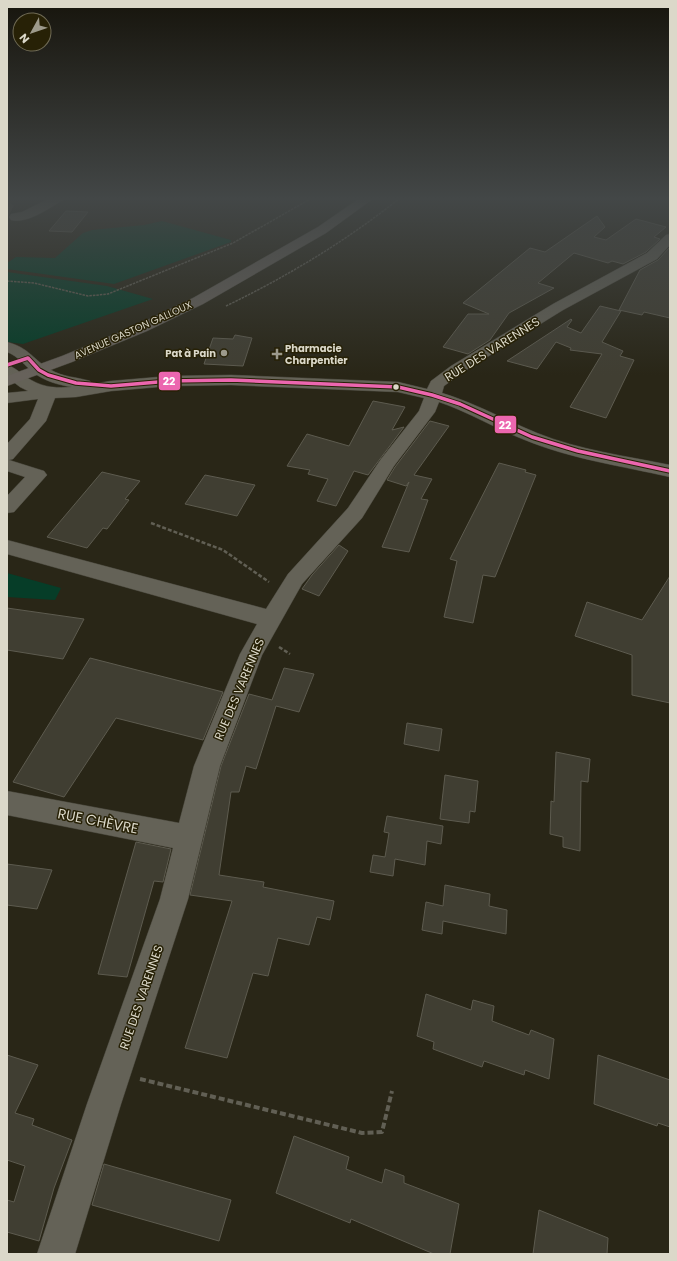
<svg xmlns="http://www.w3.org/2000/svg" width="677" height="1261" font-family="Poppins,sans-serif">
<rect width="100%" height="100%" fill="#292617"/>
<path fill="#063d28" d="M 162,221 L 231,240 L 231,242 L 114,284 L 7,269 L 7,263 L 16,257 L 55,258 L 83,233 L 92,230 L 144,225 Z
M 7,272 L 107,286 L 153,299 L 23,344 L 7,342 Z
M 7,573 L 61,588 L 55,600 L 7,597 Z"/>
<path fill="#403e32" stroke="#5d5b4f" d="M 66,211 L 88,212 L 72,232 L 49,231 Z
M 597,216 L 605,227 L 594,237 L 606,240 L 636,219 L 666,227 L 654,237 L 660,239 L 646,252 L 623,264 L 612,261 L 608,263 L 574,253 L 538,283 L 554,288 L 509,313 L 490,340 L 468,354 L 443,347 L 468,314 L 489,314 L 463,303 L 530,248 L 545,252 Z
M 670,247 L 670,318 L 644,312 L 642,315 L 619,310 L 640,270 L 658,260 Z
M 600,306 L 621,311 L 602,342 L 623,351 L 620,356 L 634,360 L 606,418 L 570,407 L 602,354 L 570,350 L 571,348 L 556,342 L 537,369 L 507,361 L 571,319 L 572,320 L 567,327 L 581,333 Z
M 235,335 L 252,338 L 243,366 L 204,364 L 213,338 L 233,339 Z
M 373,401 L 405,407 L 392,430 L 404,427 L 368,475 L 354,471 L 336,506 L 317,501 L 328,479 L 308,474 L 310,470 L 287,466 L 307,434 L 349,446 Z
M 430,421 L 449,426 L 414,475 L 432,479 L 421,499 L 428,500 L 409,552 L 382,547 L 409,482 L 406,486 L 387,480 L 395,467 Z
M 499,463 L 526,470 L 525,472 L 536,475 L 495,577 L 483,575 L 473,623 L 444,617 L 457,561 L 450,559 Z
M 102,472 L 140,481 L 125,499 L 129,500 L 107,529 L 103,528 L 87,548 L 47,537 Z
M 205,475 L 255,485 L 237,516 L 185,504 Z
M 339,545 L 348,551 L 319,596 L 302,589 L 312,575 Z
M 670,576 L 670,703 L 632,695 L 632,655 L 575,636 L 587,602 L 642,620 Z
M 7,608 L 84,619 L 63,659 L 7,650 Z
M 90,658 L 223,692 L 203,740 L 116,718 L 64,797 L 13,782 Z
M 284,668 L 314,674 L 299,712 L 276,706 L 256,769 L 246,766 L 239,792 L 231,792 L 219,875 L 264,882 L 263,887 L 334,901 L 330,920 L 317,917 L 309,945 L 278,938 L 268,976 L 253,973 L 227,1058 L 185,1048 L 232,901 L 190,895 L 221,766 L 249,694 L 272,700 Z
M 407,723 L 442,729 L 439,751 L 404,744 Z
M 556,752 L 590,759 L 588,782 L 581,781 L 580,851 L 563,847 L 563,837 L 550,834 L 551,801 L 554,802 Z
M 445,775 L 478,781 L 475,812 L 470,811 L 469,823 L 440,819 Z
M 387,816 L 443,826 L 441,844 L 427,841 L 425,865 L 395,859 L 393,876 L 370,872 L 373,855 L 385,857 L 389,833 L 384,832 Z
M 136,842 L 171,849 L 163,882 L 154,881 L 127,977 L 98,974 Z
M 7,864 L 52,870 L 37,909 L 7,905 Z
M 445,885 L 490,894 L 489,906 L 507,910 L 506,934 L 443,921 L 442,934 L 422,930 L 426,902 L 443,906 Z
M 426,994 L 471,1010 L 473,1000 L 494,1006 L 492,1021 L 529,1035 L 531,1030 L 554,1039 L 549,1079 L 525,1070 L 524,1075 L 484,1061 L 482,1067 L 433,1049 L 434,1042 L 417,1036 Z
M 7,1055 L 38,1065 L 15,1113 L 34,1119 L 32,1125 L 72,1140 L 54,1188 L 39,1241 L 7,1232 L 7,1200 L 14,1202 L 25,1166 L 7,1160 Z
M 598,1055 L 670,1080 L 670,1127 L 658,1123 L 657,1126 L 594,1104 Z
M 294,1136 L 349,1157 L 346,1169 L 382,1183 L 385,1169 L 404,1176 L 404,1183 L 459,1204 L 450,1254 L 434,1254 L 351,1219 L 350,1223 L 276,1193 Z
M 104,1164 L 231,1200 L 219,1241 L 92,1205 Z
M 539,1210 L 608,1238 L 607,1254 L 533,1254 Z"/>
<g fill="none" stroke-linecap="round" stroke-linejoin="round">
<path stroke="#444132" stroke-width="13" stroke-dasharray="13 6" stroke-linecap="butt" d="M 7,209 L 11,211"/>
<defs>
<path id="minor" d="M 50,198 L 65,198 L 63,200 C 49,208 28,224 11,220 L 9,217 L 11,214 L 22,212 Z
M 670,234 L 670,245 L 657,259 L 563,310 L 463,372 L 444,386 L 442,393 C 475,403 505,420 537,433 C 579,450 626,456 670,465 L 670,477 C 622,466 571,459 525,440 C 496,429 469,412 439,402 L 435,412 L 394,466 L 362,518 L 302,584 L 262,655 L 220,766 L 188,899 L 121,1104 L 75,1254 L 37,1254 L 87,1104 L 160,899 L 173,848 L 7,815 L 7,791 L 179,823 L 194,766 L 240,654 L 257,624 L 7,554 L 7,540 L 266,609 L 288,574 L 348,508 L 381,459 L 419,411 L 424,398 L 398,392 L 231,385 L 170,386 L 111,391 L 76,397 L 55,398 L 46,421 L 13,459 L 9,460 L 44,471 L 47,475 L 14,512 L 7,513 L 7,496 L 25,477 L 7,471 L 7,444 L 30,419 L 38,399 L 7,403 L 7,393 L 28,391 L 20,387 L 7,377 L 7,365 C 17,368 23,376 31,380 C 45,388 57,388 72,387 C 58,385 45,381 34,373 C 25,366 18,356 7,352 L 7,342 C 30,348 33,360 51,370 C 63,377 76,377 90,381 L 92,384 L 111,381 L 170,376 L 231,375 L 398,382 L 427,389 L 431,381 L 451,366 L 553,304 L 647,253 L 666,235 Z"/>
<path id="major" d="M 360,198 L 374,198 L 326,233 L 203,304 L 147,331 L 72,362 L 7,386 L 7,376 L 62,356 L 137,325 L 193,298 L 318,227 Z"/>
</defs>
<use href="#minor" stroke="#454338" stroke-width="1"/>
<use href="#major" stroke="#454338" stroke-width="1"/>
<path stroke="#615f54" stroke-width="1.5" stroke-dasharray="2.5 1" stroke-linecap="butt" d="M 7,281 L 34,283 L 88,296 L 108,294 L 233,243 L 312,198
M 226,306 C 288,276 346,241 400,198"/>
<path stroke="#615f54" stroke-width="2.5" stroke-dasharray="4 2" stroke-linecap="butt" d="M 151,523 L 223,550 L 269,582
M 279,647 L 290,654"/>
<path stroke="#615f54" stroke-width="4" stroke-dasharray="6 3" stroke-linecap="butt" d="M 140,1079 L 362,1133 L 382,1132 L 392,1091"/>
<use href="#minor" fill="#646257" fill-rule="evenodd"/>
<use href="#major" fill="#67625b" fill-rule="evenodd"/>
<defs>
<path id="bus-1" d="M 7,365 L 28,358 L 39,370 L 48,375 L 76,383 L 111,386 L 170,381 L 231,380 L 398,387 L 432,395 L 460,404 L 532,437 L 578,451 L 670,471"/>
</defs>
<use href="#bus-1" stroke="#272106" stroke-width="5.5"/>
<use href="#bus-1" stroke="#ec66af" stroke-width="3.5"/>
</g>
<linearGradient id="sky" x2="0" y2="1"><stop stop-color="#17150d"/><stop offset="0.53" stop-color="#434747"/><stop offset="1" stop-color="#434747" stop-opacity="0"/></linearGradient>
<rect width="677" height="375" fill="url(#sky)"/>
<g fill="#9d9a8b" stroke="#272106" stroke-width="1.5">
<circle cx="224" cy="353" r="4"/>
<path d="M275 348h4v4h4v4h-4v4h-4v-4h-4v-4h4z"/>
</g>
<circle fill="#dbd8c9" stroke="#272106" stroke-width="1.5" cx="396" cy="387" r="3.5"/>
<g text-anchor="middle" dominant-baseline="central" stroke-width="3" stroke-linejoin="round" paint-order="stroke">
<g font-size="10" fill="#dbd8c9" stroke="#272106">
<text transform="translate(133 330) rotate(-24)">AVENUE GASTON GALLOUX</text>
</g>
<g font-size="10" font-weight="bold" fill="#dbd8c9" stroke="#272106" text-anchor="start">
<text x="285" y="348">Pharmacie<tspan x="285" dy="12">Charpentier</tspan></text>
<text x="216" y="353" text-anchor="end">Pat à Pain</text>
</g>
<g font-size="12" fill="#dbd8c9" stroke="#272106">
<text transform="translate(492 349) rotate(-32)">RUE DES VARENNES</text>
<text transform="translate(239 689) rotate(-67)">RUE DES VARENNES</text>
<text transform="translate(141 997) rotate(-71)">RUE DES VARENNES</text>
</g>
<g font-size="14" fill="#dbd8c9" stroke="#272106">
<text transform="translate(98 821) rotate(11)">RUE CHÈVRE</text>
</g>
</g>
<g stroke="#272106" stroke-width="1.5">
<rect x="158" y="371" width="23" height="20" rx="4" fill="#ec66af"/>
<rect x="494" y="415" width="23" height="19" rx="4" fill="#ec66af"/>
</g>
<g font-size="11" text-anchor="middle" font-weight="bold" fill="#fff">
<text x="169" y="385">22</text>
<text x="505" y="429">22</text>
</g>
<rect width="677" height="1261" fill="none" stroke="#dbd8c9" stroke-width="16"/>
<g transform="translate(32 32) rotate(230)"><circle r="19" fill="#272106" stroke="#6f6a54"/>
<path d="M0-3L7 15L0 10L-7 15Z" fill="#9d9a8b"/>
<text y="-6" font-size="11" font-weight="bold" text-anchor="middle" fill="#dbd8c9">N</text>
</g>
</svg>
